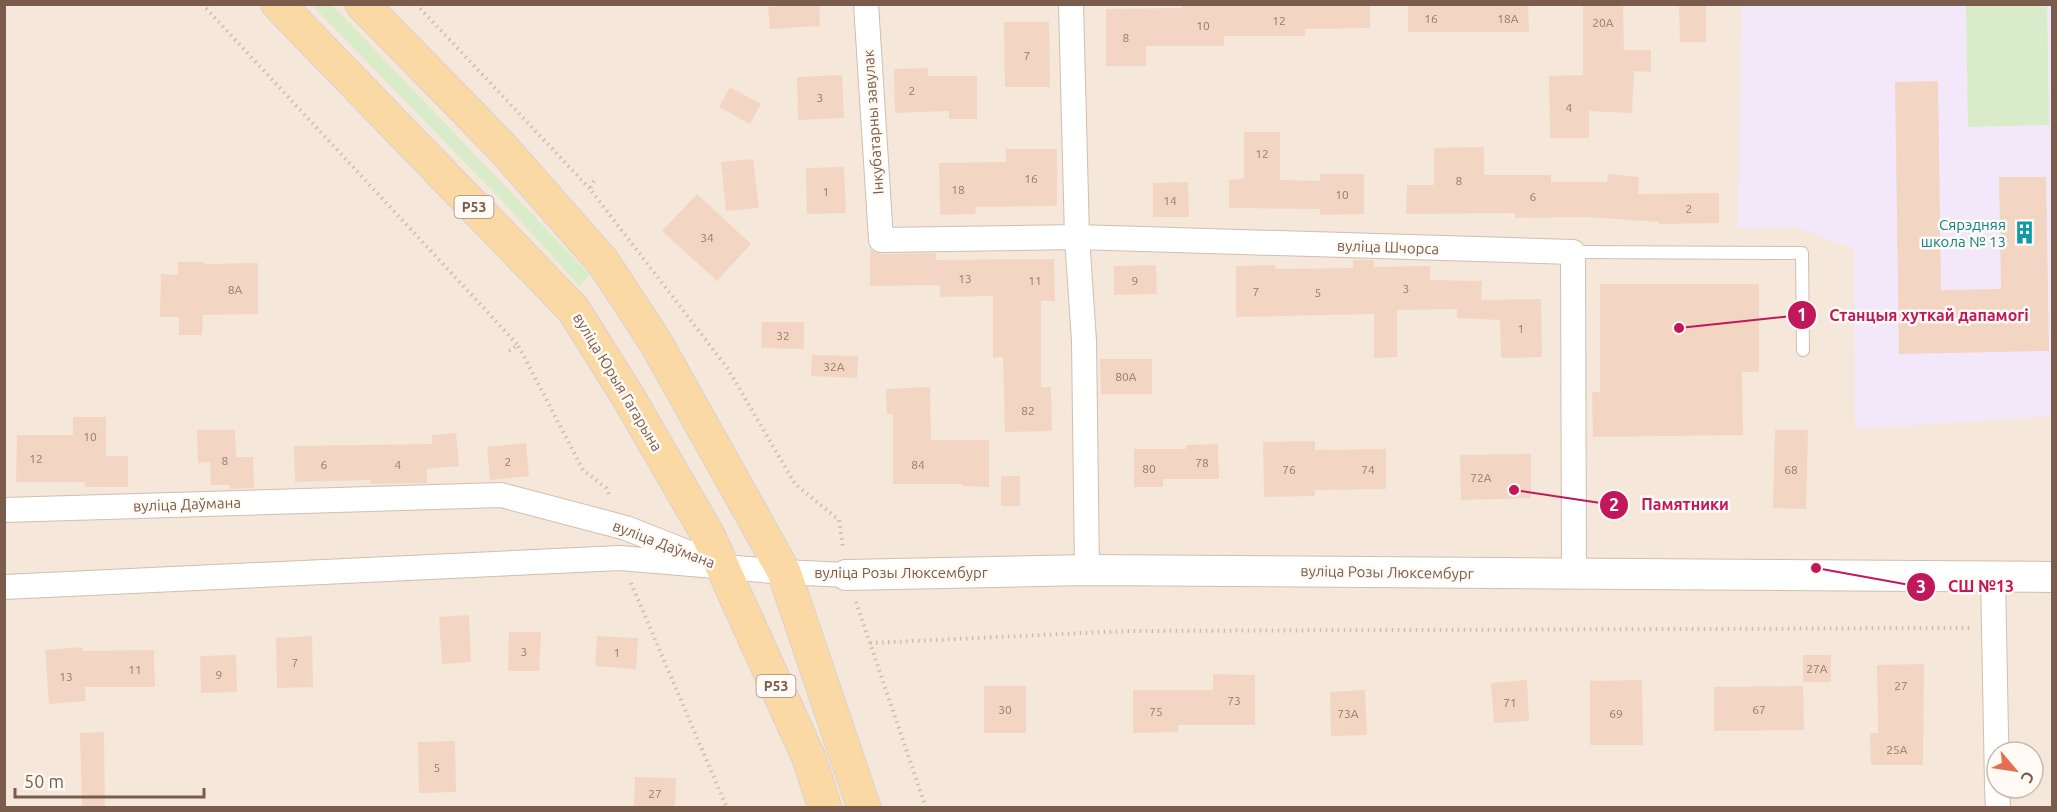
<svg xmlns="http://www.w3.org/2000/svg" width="2057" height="812" font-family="Ubuntu,sans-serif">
<rect width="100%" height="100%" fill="#fdf6ec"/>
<path fill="#f5e8da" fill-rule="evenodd" d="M 5,5 L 2052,5 L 2052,807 L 5,808 ZM 1997,752 L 2033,752 L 2033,788 L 1997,788 Z"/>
<path fill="#f3e8fa" d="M 1742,5 L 2052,5 L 2052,416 L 1855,429 L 1854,249 L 1796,227 L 1738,228 Z"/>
<path fill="#d8ecc9" d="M 312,5 L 332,5 L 590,275 L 579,286 L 509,208 Z
M 1966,5 L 2047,5 L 2049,125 L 1968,127 Z"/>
<path fill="#f3d5c3" d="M 794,4 L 819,4 L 820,26 L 770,29 L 768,7 Z
M 1182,4 L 1370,4 L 1370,28 L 1305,29 L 1305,36 L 1224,36 L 1224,46 L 1146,46 L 1146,66 L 1106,66 L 1106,9 L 1182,8 Z
M 1408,4 L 1528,4 L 1529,32 L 1408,32 Z
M 1583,4 L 1623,4 L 1624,50 L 1651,50 L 1651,72 L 1634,71 L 1632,113 L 1589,111 L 1589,138 L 1550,138 L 1549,76 L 1583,75 Z
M 1679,5 L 1706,5 L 1706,42 L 1680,42 Z
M 1004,22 L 1049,22 L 1050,87 L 1005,87 Z
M 928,68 L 928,76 L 977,76 L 977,119 L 949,119 L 949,111 L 895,113 L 894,69 Z
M 842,75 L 844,118 L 798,120 L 797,77 Z
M 1938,81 L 1941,290 L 2001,289 L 1999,177 L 2046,177 L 2049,351 L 1899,354 L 1895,82 Z
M 730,87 L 761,104 L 750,124 L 719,107 Z
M 1244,132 L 1280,132 L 1280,180 L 1320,181 L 1320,174 L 1364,174 L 1364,214 L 1320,215 L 1320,209 L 1229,208 L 1229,180 L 1244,179 Z
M 1484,147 L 1484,175 L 1551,175 L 1551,182 L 1607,182 L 1608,174 L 1639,177 L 1638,194 L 1719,193 L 1719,223 L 1659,224 L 1659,222 L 1586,217 L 1515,218 L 1515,213 L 1406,214 L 1407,185 L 1434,185 L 1434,148 Z
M 1006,149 L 1057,149 L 1057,206 L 975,207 L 976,214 L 940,215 L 939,163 L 1006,162 Z
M 753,159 L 759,208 L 726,211 L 721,162 Z
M 844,167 L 846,213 L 807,214 L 806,168 Z
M 1188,182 L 1189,217 L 1153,217 L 1153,183 Z
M 697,194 L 751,244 L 717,281 L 662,231 Z
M 870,250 L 881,254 L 936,253 L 936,260 L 1054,259 L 1055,301 L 1041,301 L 1041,387 L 1051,387 L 1052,431 L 1005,432 L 1003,357 L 993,358 L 993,296 L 940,297 L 940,285 L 870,286 Z
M 1353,260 L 1374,260 L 1374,267 L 1430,266 L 1430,280 L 1482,281 L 1481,300 L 1541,299 L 1542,357 L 1501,358 L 1500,320 L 1457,318 L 1457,309 L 1397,310 L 1397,357 L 1374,358 L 1374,314 L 1236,317 L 1236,266 L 1275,265 L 1275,269 L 1353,268 Z
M 178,262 L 204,262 L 204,264 L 258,263 L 258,314 L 203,315 L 202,335 L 179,335 L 179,317 L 160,317 L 161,274 L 178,275 Z
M 1156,265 L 1157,294 L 1114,295 L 1114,266 Z
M 1600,284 L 1759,284 L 1759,372 L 1742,372 L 1743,435 L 1593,437 L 1592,392 L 1600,392 Z
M 762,322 L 804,322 L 804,349 L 761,348 Z
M 812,355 L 858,356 L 857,378 L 811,376 Z
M 1100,359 L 1152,359 L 1152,394 L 1101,394 Z
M 930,387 L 931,440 L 989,440 L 989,487 L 962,486 L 962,484 L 893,484 L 893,414 L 887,414 L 886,389 Z
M 73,417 L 106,417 L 106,456 L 128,456 L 128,487 L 85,487 L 85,482 L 16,482 L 17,435 L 73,435 Z
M 197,430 L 235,430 L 236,457 L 253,457 L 254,488 L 230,489 L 230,485 L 211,485 L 210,462 L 198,463 Z
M 1775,430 L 1808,430 L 1806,509 L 1773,508 Z
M 456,433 L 459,466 L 427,469 L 427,483 L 370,484 L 370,480 L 295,482 L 294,446 L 432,444 L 432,435 Z
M 1315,441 L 1315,450 L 1386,449 L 1386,489 L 1315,490 L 1315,496 L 1264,497 L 1263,442 Z
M 526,443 L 529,476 L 490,480 L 487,447 Z
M 1218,444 L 1219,479 L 1163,479 L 1163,487 L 1134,487 L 1134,449 L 1186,449 L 1186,445 Z
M 1531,454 L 1531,498 L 1461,500 L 1460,455 Z
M 1001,476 L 1020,476 L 1020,506 L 1001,506 Z
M 469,615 L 471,662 L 442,664 L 439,617 Z
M 509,632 L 541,632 L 539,671 L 508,671 Z
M 312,636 L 313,687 L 277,688 L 276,638 Z
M 597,636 L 638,638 L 636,669 L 595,666 Z
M 82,647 L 83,651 L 154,650 L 155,687 L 85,687 L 86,701 L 49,704 L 45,650 Z
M 236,655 L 237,692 L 201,693 L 200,656 Z
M 1803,655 L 1831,655 L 1831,682 L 1803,682 Z
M 1924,664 L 1923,765 L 1871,765 L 1870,733 L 1878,733 L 1877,665 Z
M 1213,674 L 1255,675 L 1255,725 L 1178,725 L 1178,732 L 1133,733 L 1133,690 L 1213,690 Z
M 1527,680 L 1529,721 L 1494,723 L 1491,683 Z
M 1642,680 L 1643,745 L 1590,745 L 1590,681 Z
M 984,686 L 1026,686 L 1026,733 L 984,733 Z
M 1803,686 L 1804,730 L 1714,731 L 1714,687 Z
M 1365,690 L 1367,735 L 1331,736 L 1330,692 Z
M 104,732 L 105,807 L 82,807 L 80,733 Z
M 455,741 L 456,792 L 419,793 L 418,742 Z
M 635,777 L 676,778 L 675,807 L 634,807 Z"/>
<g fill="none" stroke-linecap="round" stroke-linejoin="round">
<defs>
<path id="service" d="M 1573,252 L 1802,253 L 1803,350"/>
<path id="minor" d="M 866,4 L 881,240 L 1077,237 L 1573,252 L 1574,574
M 1071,4 L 1077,237 L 1084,341 L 1087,570
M 4,510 L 501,495 L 626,528 L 697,556
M 1993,576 L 1997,785
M 4,587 L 620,558 L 784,572 L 846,575
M 1997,788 L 1998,808"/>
<path id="tertiary" d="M 846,575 L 1087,570 L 2052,577"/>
<path id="primary" d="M 278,4 L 573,309 L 627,395 L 708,535 L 809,758 L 825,808
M 362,4 L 500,145 L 603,262 L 656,343 L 784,572 L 864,808"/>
</defs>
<use href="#service" stroke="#d1beb0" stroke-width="14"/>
<use href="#minor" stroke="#d1beb0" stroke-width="26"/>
<use href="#tertiary" stroke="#d1beb0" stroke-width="32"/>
<use href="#primary" stroke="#dad1cd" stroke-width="35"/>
<path stroke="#d9b8a5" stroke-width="4" stroke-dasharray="1.5 4.5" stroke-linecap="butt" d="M 202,4 L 518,345
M 416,4 L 590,189
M 594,181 L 590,189 L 728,369 L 795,484 L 839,520 L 843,548
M 509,351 L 518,345 L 583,470 L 606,488 L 611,498
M 631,583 L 727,808
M 856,602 L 926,808
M 870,643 L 1126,631 L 1970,628"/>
<use href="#service" stroke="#fff" stroke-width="12"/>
<use href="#minor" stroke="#fff" stroke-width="24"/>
<use href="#tertiary" stroke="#fff" stroke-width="30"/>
<use href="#primary" stroke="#fbd9a5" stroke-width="33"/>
</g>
<defs>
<symbol id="building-bare" viewBox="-9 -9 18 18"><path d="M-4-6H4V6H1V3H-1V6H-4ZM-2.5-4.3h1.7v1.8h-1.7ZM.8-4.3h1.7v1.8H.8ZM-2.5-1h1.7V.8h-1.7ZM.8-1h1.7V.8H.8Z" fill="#0f9aa8" stroke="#fffaf3" stroke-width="2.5" paint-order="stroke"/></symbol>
</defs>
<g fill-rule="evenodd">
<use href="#building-bare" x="2008" y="216" width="33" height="33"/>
</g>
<g text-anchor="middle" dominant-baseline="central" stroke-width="5" stroke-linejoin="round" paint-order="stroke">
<g font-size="12" fill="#987a6a">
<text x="1431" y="18">16</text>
<text x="1508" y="18">18А</text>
<text x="1279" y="20">12</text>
<text x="1603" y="22">20А</text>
<text x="1203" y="25">10</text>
<text x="1126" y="37">8</text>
<text x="1027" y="55">7</text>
<text x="912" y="90">2</text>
<text x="820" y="97">3</text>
<text x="1569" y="107">4</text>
<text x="1262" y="153">12</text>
<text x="1031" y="178">16</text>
<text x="1459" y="180">8</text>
<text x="958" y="189">18</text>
<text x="826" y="191">1</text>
<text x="1342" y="194">10</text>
<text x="1533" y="196">6</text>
<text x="1170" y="200">14</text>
<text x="1689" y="208">2</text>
<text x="707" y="237">34</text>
<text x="965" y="278">13</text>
<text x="1035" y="280">11</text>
<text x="1135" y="280">9</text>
<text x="1406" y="288">3</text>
<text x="235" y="289">8А</text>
<text x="1256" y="291">7</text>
<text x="1318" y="292">5</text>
<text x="1521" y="328">1</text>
<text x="783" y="335">32</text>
<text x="834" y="366">32А</text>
<text x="1126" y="376">80А</text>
<text x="1028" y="410">82</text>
<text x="90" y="436">10</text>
<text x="36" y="458">12</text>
<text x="225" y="460">8</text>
<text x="508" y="461">2</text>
<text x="1202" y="462">78</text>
<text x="324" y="464">6</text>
<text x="398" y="464">4</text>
<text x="918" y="464">84</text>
<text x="1149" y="468">80</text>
<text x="1289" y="469">76</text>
<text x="1368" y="469">74</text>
<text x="1791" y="469">68</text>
<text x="1481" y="477">72А</text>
<text x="524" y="651">3</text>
<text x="617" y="652">1</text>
<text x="295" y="662">7</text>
<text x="1817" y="668">27А</text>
<text x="135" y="669">11</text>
<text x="219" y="674">9</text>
<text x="66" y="676">13</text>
<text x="1901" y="685">27</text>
<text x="1234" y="700">73</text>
<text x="1510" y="702">71</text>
<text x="1005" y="709">30</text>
<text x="1759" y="709">67</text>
<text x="1156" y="711">75</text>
<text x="1348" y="713">73А</text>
<text x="1616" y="713">69</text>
<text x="1897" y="749">25А</text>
<text x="437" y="767">5</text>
<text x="655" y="793">27</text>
</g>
<g fill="#fffaf3" stroke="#a28b7f" stroke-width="1.5">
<rect x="454.5" y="196" width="39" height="22" rx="4.5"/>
<rect x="756.5" y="675" width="39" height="22" rx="4.5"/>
</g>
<g font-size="14" font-weight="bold" fill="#7a5c4d">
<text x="474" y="207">Р53</text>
<text x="776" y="686">Р53</text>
</g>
<g font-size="15" fill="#7a5c4d" stroke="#fffaf3">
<text transform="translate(873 122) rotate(-94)">Інкубатарны завулак</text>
<text transform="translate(1388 247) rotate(2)">вуліца Шчорса</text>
<text transform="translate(618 382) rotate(59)">вуліца Юрыя Гагарына</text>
<text transform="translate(187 504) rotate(-2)">вуліца Даўмана</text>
<text transform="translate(664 544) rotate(21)">вуліца Даўмана</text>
<text x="901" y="572">вуліца Розы Люксембург</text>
<text transform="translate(1387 572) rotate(1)">вуліца Розы Люксембург</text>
</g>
<g font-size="15" fill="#0d838f" stroke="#fffaf3" text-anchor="end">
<text x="2006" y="224">Сярэдняя<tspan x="2006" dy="17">школа № 13</tspan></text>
</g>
</g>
<path fill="none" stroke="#c2185b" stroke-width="2" d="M1679 328L1802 315M1514 490L1614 505M1816 568L1921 587"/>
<g fill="#c2185b" stroke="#fffaf3" stroke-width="2">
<circle cx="1679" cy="328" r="6"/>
<circle cx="1514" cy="490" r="6"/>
<circle cx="1816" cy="568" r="6"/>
<circle cx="1802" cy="315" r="15"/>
<circle cx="1614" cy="505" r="15"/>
<circle cx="1921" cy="587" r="15"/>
</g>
<g font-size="18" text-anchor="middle" font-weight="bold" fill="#fff">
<text x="1802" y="321">1</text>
<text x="1614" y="511">2</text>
<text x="1921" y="593">3</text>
</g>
<g font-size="16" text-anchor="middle" font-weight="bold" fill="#c2185b" stroke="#fffaf3" stroke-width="5" stroke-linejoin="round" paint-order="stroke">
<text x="1929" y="321">Станцыя хуткай дапамогі</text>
<text x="1685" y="510">Памятники</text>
<text x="1981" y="592">СШ №13</text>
</g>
<rect width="2057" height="812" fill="none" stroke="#7a5c4d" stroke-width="12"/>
<g transform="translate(2015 770) rotate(119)"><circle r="28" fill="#fffaf3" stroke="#cabbb1" stroke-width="1.5"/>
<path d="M0-4.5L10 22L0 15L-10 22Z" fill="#e76f51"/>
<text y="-9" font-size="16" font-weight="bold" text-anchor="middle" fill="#7a5c4d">С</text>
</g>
<path d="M15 788v9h189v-9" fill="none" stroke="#7a5c4d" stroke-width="3"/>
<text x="24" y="788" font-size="18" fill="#7a5c4d" stroke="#fffaf3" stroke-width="4.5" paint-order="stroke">50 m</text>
</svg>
